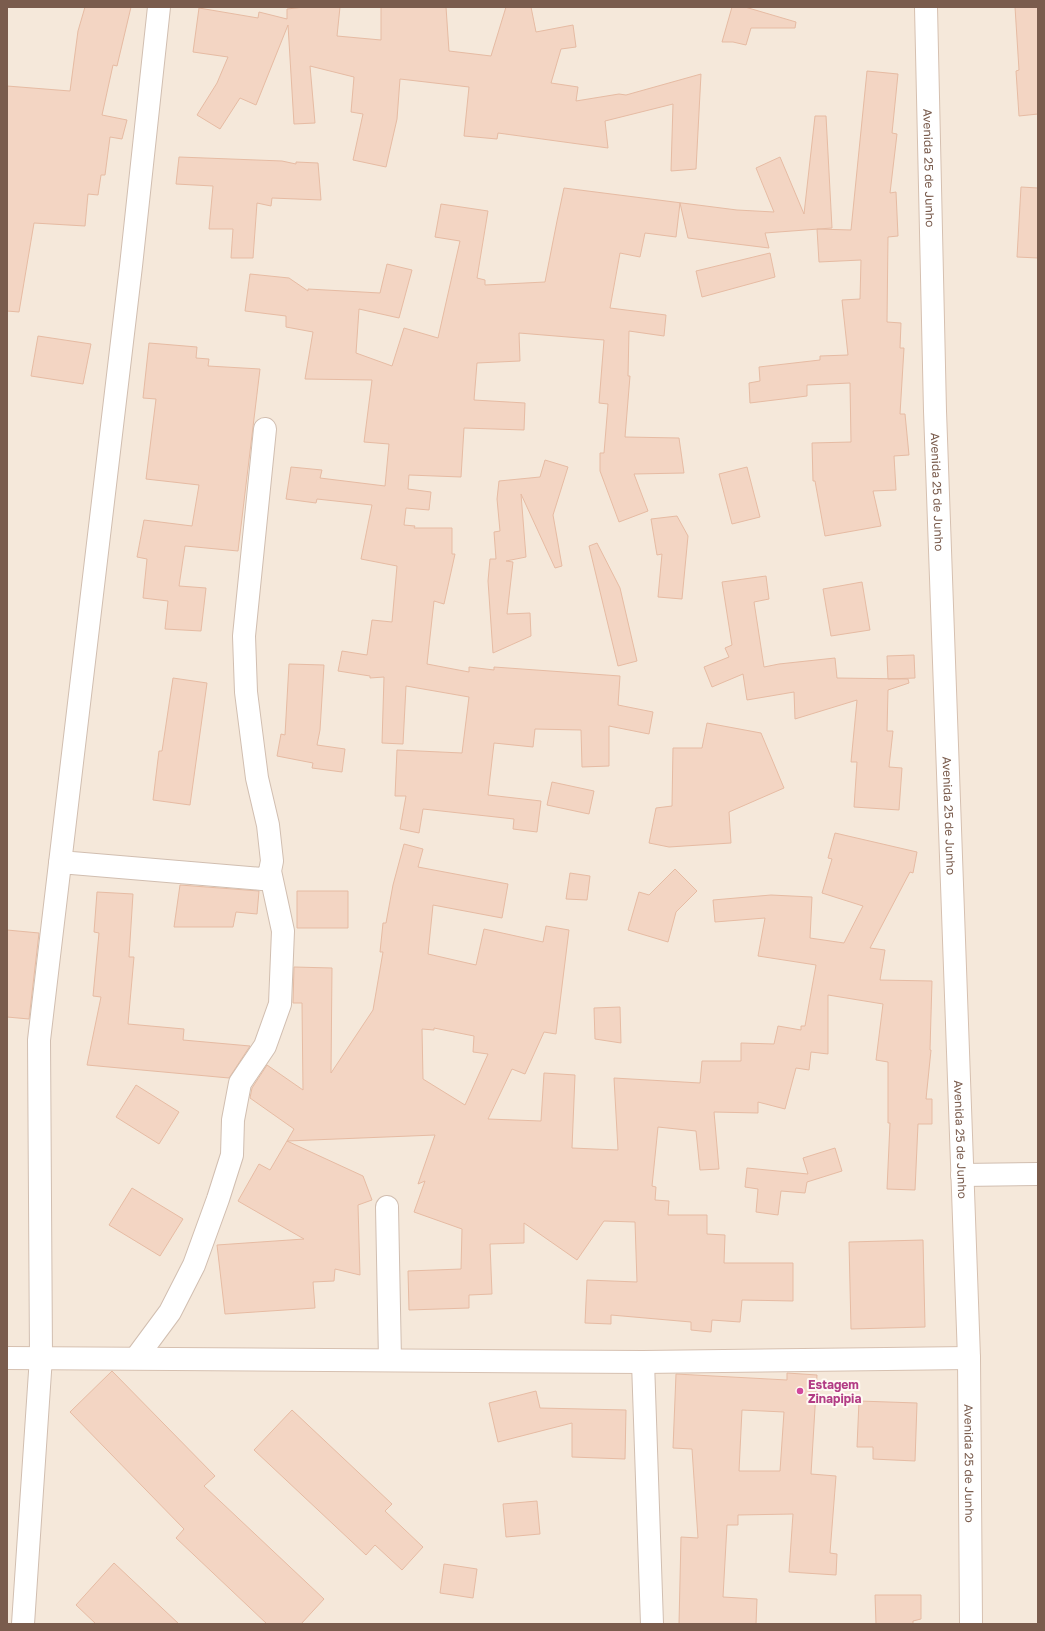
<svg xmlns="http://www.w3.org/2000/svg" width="1045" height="1631" font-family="'Golos Text',sans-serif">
<rect width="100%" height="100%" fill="#fdf6ec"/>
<path fill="#f5e8da" d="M 7,7 L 1038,7 L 1038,1624 L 7,1624 Z"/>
<path fill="#f3d5c3" stroke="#e6bba3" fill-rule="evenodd" d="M 85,7 L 131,7 L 117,66 L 113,65 L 102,115 L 127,120 L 122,139 L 110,137 L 105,175 L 101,175 L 98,195 L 88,194 L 85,226 L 34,223 L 19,312 L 7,311 L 7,86 L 70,91 L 78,31 Z
M 305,7 L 340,7 L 337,36 L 381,40 L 381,7 L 446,7 L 449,51 L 491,56 L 506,7 L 531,7 L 536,32 L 573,25 L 576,47 L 561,49 L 551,83 L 578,87 L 576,101 L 619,94 L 626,95 L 701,74 L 696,169 L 671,171 L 673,104 L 605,121 L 608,148 L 498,133 L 497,139 L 464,136 L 469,87 L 400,79 L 397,119 L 386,167 L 353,160 L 363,114 L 351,112 L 354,77 L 310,66 L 315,123 L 294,124 L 288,25 L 256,105 L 240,98 L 220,129 L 197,115 L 217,83 L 228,57 L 193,52 L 199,8 L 258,18 L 259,12 L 287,19 L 287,9 Z
M 732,7 L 745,7 L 796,22 L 795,28 L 751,28 L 746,45 L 733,42 L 722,42 Z
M 1015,7 L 1038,7 L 1038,114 L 1019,116 L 1016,71 L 1019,70 Z
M 867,71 L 898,74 L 892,133 L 897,134 L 890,193 L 896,192 L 898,236 L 888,237 L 887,322 L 901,323 L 900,348 L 904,348 L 900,414 L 905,414 L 909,455 L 894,456 L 896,490 L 873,491 L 881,526 L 825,536 L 815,481 L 813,481 L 812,443 L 851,442 L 850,383 L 807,385 L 807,396 L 750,403 L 749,383 L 760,381 L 759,367 L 820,360 L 820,356 L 848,355 L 842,300 L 860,299 L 861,260 L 819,262 L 817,229 L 851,230 Z
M 815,116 L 826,116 L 832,228 L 765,233 L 769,248 L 688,238 L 680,203 L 676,237 L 645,233 L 640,257 L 620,253 L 610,308 L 666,315 L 664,336 L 629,331 L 628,376 L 630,376 L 625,437 L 679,438 L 684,473 L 634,474 L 648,511 L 619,522 L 600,471 L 600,453 L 604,453 L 608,404 L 599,403 L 604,340 L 519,333 L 520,361 L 477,363 L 474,400 L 525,403 L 524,430 L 464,428 L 461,477 L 409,475 L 408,489 L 431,492 L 429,510 L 406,508 L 404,525 L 415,526 L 414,528 L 452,528 L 452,554 L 455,554 L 444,604 L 434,601 L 427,664 L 469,672 L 469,667 L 494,670 L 494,667 L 620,676 L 618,705 L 653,712 L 649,734 L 609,726 L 609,766 L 582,767 L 581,730 L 535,729 L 533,747 L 494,743 L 488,795 L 541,801 L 537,832 L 513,829 L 514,819 L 423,809 L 419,833 L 400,829 L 406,796 L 395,796 L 397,750 L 462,753 L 469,697 L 406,686 L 403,744 L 382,743 L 384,677 L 370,678 L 370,676 L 338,671 L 342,651 L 367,655 L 372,620 L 392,622 L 397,566 L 361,559 L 372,505 L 317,499 L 316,503 L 286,499 L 291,467 L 322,470 L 320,478 L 385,486 L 389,444 L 364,442 L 372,380 L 305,379 L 313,332 L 286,327 L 286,316 L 245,311 L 250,274 L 289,278 L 308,291 L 308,289 L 380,293 L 387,264 L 412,270 L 399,318 L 359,309 L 356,353 L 392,366 L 404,328 L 438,338 L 460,241 L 435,237 L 441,204 L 488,211 L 477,278 L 485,280 L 485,285 L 545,282 L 557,221 L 564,188 L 737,210 L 774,212 L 756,168 L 780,157 L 804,214 Z
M 179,157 L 282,161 L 296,164 L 296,162 L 318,163 L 321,200 L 272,198 L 271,206 L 257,203 L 253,258 L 231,258 L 233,229 L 209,229 L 213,186 L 176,184 Z
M 1021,187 L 1038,188 L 1038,258 L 1017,257 Z
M 770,253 L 775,277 L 702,297 L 696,271 Z
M 38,336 L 91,344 L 83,384 L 31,376 Z
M 149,343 L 197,347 L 196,358 L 209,359 L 208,366 L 260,369 L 238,551 L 185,546 L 179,586 L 206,588 L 201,631 L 165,629 L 168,601 L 143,598 L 147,559 L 137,557 L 144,520 L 192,526 L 199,485 L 146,479 L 156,399 L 143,398 Z
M 545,460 L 568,467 L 553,515 L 562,566 L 555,568 L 521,494 L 526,557 L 506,561 L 513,562 L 507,614 L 530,613 L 531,636 L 493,653 L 488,581 L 490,559 L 496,559 L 494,532 L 500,531 L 497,499 L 499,481 L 540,477 Z
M 747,467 L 760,517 L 732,524 L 719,474 Z
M 677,516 L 688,536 L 682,599 L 658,597 L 662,554 L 657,555 L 651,519 Z
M 597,543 L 620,588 L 637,661 L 618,666 L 589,546 Z
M 766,576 L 769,599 L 754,602 L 764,667 L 779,664 L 835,658 L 837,678 L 908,679 L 909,683 L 888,690 L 887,731 L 893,731 L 889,767 L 902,768 L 899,810 L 854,807 L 857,762 L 851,762 L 857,700 L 795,719 L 794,692 L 747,700 L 743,674 L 712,687 L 704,667 L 729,657 L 725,648 L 732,645 L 722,582 Z
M 862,582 L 870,630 L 831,636 L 823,589 Z
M 914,655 L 915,678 L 888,679 L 887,656 Z
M 289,664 L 324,665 L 320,730 L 317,745 L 345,749 L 342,772 L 312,768 L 313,763 L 277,756 L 281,734 L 285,735 Z
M 173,678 L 207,683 L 190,805 L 153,800 L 159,751 L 162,751 Z
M 707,723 L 761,733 L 784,788 L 729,812 L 731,843 L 669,847 L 649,843 L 656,808 L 672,806 L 673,748 L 702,748 Z
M 552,782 L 594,791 L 589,814 L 547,805 Z
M 835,833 L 917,852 L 913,873 L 910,872 L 870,948 L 885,950 L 880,980 L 932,981 L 930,1050 L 931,1050 L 926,1099 L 932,1099 L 932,1124 L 918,1124 L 915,1190 L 887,1189 L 890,1123 L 888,1123 L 888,1062 L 876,1060 L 883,1004 L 828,995 L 828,1054 L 811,1052 L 809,1070 L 796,1068 L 785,1109 L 758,1102 L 758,1113 L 714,1112 L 719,1169 L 700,1170 L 696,1131 L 658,1127 L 652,1186 L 656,1187 L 655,1200 L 669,1201 L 668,1215 L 707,1215 L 707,1234 L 725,1235 L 724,1263 L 793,1263 L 793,1301 L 742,1300 L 740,1322 L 712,1320 L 711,1332 L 691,1330 L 691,1322 L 611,1315 L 611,1324 L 585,1323 L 587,1280 L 637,1282 L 635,1222 L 604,1221 L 577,1260 L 524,1223 L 524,1243 L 490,1244 L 492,1294 L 469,1295 L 469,1308 L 409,1310 L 408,1271 L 461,1269 L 462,1229 L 414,1212 L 425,1181 L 418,1184 L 435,1135 L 287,1141 L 294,1129 L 250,1098 L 252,1088 L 267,1065 L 303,1090 L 302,1003 L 293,1003 L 294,967 L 332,968 L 331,1073 L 373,1010 L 383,952 L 380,952 L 383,923 L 386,923 L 393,885 L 404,844 L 423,849 L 418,867 L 508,884 L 502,918 L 433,905 L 428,954 L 476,965 L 484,929 L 543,942 L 546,926 L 569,930 L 556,1034 L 544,1032 L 525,1074 L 512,1069 L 488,1119 L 541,1121 L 544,1073 L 575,1075 L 572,1148 L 618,1150 L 614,1078 L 700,1083 L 702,1061 L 741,1061 L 741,1043 L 774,1044 L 778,1026 L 801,1030 L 801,1026 L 805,1026 L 816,965 L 758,956 L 765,918 L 715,922 L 713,900 L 771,895 L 812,897 L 810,938 L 844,943 L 863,906 L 822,893 L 832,859 L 828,858 ZM 434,1028 L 474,1036 L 473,1052 L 488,1054 L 465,1105 L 423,1079 L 422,1029 L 434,1030 Z
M 675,869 L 697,891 L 676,912 L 668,942 L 628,930 L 639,892 L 649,895 Z
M 570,873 L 590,876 L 587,900 L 566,899 Z
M 180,885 L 259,891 L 257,914 L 236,912 L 233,927 L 174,927 Z
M 297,891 L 348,891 L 348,928 L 297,928 Z
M 97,892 L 133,894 L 129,957 L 134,957 L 128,1024 L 184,1029 L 183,1040 L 250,1046 L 229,1078 L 87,1065 L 101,997 L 93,996 L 99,933 L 94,932 Z
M 7,930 L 39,933 L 29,1019 L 7,1017 Z
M 620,1007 L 621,1043 L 595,1039 L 594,1008 Z
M 136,1085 L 179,1112 L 159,1144 L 116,1117 Z
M 287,1141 L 363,1176 L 372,1200 L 358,1205 L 360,1275 L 335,1269 L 334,1281 L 313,1282 L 315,1308 L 225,1314 L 217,1245 L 304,1239 L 238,1201 L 259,1164 L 270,1170 Z
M 835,1148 L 842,1171 L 807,1182 L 805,1193 L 781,1191 L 778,1215 L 756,1212 L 758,1189 L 745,1187 L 747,1168 L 808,1174 L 803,1158 Z
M 132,1188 L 183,1219 L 160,1256 L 109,1225 Z
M 923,1240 L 925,1327 L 851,1329 L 849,1242 Z
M 112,1371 L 215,1476 L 204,1486 L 324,1599 L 301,1624 L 267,1624 L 176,1538 L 184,1529 L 70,1412 Z
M 787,1373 L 817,1375 L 811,1474 L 836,1476 L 830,1553 L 837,1554 L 836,1575 L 789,1572 L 793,1514 L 738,1515 L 738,1525 L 727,1525 L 723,1597 L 757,1599 L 756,1624 L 679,1624 L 681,1537 L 698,1538 L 692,1449 L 673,1448 L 676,1374 L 787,1380 ZM 742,1410 L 784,1412 L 780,1471 L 739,1471 Z
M 536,1391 L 540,1408 L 626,1410 L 625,1459 L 572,1457 L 572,1423 L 498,1442 L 489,1403 Z
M 859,1401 L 917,1403 L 915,1461 L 873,1459 L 873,1447 L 857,1447 Z
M 292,1410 L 392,1504 L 385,1511 L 423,1547 L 402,1570 L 375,1545 L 366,1555 L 254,1450 Z
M 537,1501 L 540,1534 L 506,1537 L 503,1504 Z
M 114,1563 L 179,1624 L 96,1624 L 76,1605 Z
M 444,1564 L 477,1569 L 473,1598 L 440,1593 Z
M 875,1595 L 921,1595 L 921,1619 L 913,1621 L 913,1624 L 876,1624 Z"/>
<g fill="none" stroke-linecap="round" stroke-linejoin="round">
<defs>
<path id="street" d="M 60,862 L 262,879 L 266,877 L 270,871 L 272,861 L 268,825 L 257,778 L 246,692 L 244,636 L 265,429
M 962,1175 L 1038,1174
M 387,1207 L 390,1360
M 136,1358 L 170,1312 L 194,1265 L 218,1199 L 232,1155 L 233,1120 L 240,1083 L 265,1046 L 280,1004 L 283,931 L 270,871
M 643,1362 L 652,1624
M 23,1624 L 41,1357 L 39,1040 L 131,266 L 159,7"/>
<g id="secondary">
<path id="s1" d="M 926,7 L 935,411 L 969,1358 L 971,1624"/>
<path d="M 7,1358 L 643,1362 L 969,1358"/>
</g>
</defs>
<use href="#street" stroke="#d1beb0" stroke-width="24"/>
<use href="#secondary" stroke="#d6c0b0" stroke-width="24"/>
<use href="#street" stroke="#fff" stroke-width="22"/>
<use href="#secondary" stroke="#fff" stroke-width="22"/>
</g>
<circle fill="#d1479c" stroke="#fffaf3" stroke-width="1.5" cx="800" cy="1391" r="4"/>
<g text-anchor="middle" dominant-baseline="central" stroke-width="4" stroke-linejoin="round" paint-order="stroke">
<g font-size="12" fill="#7a5c4d" stroke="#fffaf3">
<text stroke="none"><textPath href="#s1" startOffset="161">Avenida 25 de Junho</textPath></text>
<text stroke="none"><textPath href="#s1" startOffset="485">Avenida 25 de Junho</textPath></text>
<text stroke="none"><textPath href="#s1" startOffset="809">Avenida 25 de Junho</textPath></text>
<text stroke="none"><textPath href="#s1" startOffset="1133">Avenida 25 de Junho</textPath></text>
<text stroke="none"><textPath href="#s1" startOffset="1457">Avenida 25 de Junho</textPath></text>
</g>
<g font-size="12" font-weight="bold" fill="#b23c85" stroke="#fffaf3" text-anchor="start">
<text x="808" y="1384">Estagem<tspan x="808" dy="14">Zinapipia</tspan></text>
</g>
</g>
<rect width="1045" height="1631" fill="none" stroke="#7a5c4d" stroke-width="16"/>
</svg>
